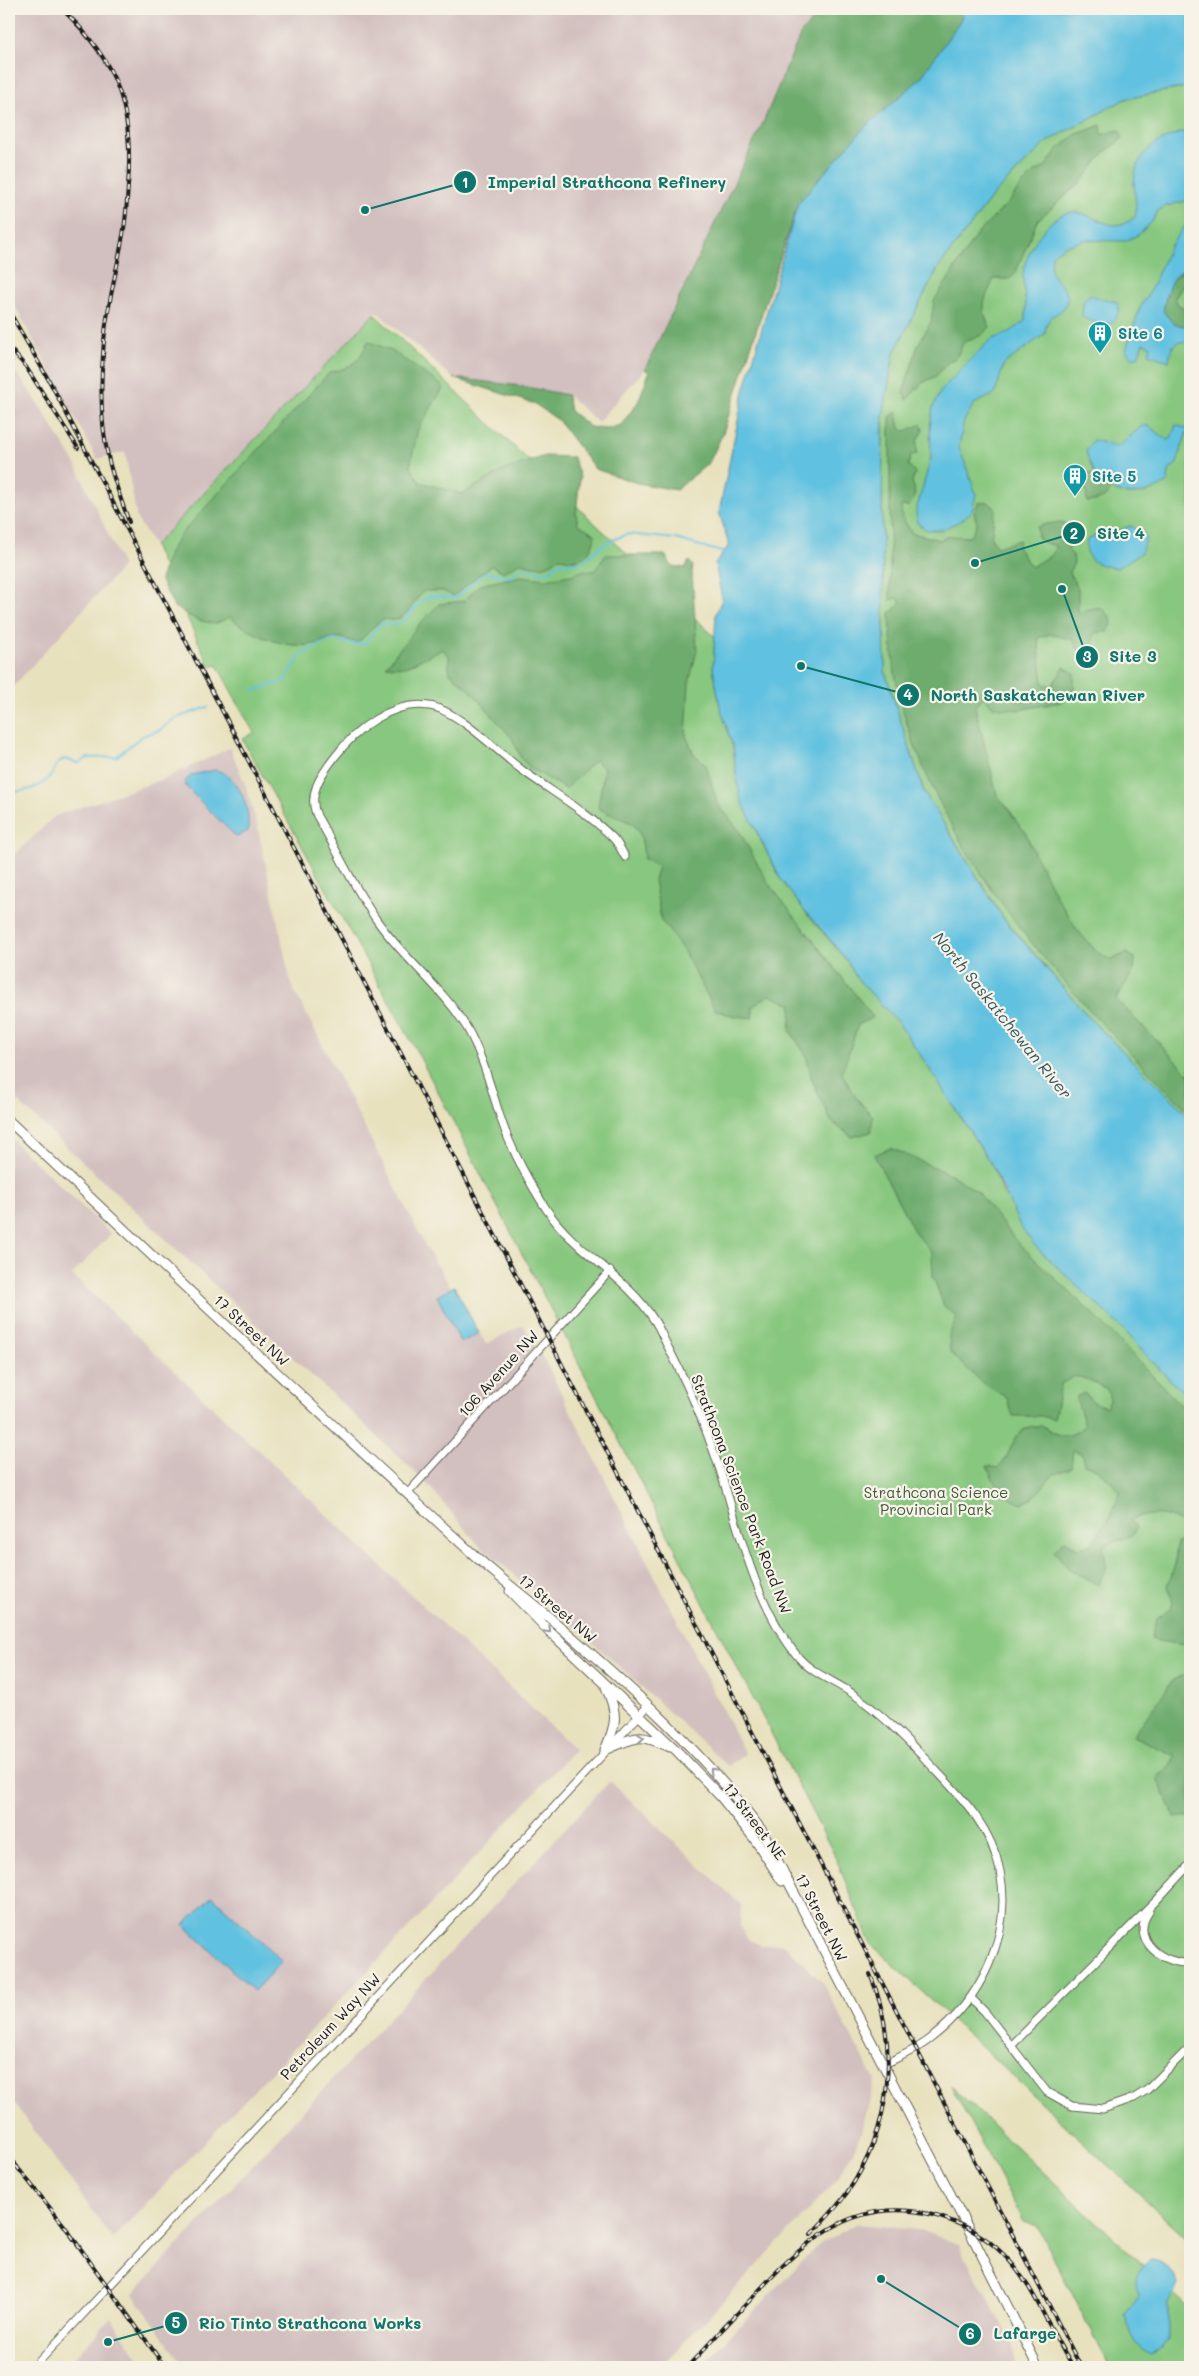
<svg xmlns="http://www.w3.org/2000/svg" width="1199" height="2376" font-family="Mali,sans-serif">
<rect width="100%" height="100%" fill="#f7f3e8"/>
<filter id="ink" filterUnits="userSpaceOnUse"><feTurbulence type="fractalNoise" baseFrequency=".02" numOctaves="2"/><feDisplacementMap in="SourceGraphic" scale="10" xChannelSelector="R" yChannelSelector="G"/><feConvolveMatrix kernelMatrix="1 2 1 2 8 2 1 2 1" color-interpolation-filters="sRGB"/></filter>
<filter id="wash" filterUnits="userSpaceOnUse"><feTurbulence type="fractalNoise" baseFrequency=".0096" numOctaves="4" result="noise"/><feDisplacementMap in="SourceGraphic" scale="20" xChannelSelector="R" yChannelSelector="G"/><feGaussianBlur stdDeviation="1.12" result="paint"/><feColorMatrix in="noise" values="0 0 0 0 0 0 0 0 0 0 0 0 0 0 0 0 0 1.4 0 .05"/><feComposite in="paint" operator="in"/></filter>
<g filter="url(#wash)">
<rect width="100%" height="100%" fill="#e8e1be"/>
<path fill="#d2bfbf" d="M 9,9 L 823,9 L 801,33 L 762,125 L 645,369 L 598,422 L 567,395 L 521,386 L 453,378 L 377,312 L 154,546 L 137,519 L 125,452 L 97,459 L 9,295 Z
M 9,340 L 21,360 L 11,366 L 32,394 L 75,463 L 123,566 L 9,691 Z
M 230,748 L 245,784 L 257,824 L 291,984 L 427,1249 L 486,1344 L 523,1325 L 545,1361 L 745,1754 L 728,1766 L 588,1638 L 477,1543 L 430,1487 L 413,1470 L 9,1093 L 10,859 L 55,816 L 164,779 Z
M 9,1137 L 111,1234 L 72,1275 L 575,1749 L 457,1877 L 113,2239 L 9,2096 Z
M 610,1781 L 741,1905 L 740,1927 L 749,1940 L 761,1945 L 783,1944 L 822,1982 L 875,2080 L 860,2136 L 852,2154 L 833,2184 L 661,2367 L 185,2367 L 133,2294 Z
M 858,2224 L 919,2230 L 958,2244 L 1012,2342 L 1016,2367 L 700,2367 L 819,2244 Z
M 111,2318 L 145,2367 L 65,2367 Z"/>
<path fill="#88c77f" stroke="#52724e" d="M 1190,86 L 1190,1117 L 1092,1021 L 1003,917 L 924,792 L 885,672 L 882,531 L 883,417 L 894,353 L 938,268 L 995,193 L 1047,142 L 1125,99 Z
M 374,314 L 715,637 L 713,668 L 720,706 L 733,747 L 737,781 L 758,835 L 781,880 L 807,914 L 848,962 L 856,977 L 899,1024 L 919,1053 L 993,1167 L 1003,1193 L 1075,1283 L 1125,1331 L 1144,1353 L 1190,1400 L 1190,2242 L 870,1943 L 836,1858 L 415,1048 L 242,739 L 254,733 L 217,665 L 210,667 L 154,546 Z
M 951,2086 L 1190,2309 L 1190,2367 L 1110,2367 L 1037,2226 L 1023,2221 Z"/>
<path fill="#6eac6e" stroke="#456445" d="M 823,9 L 964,9 L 960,21 L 920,79 L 864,128 L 798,203 L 723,433 L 709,463 L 676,490 L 637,483 L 595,469 L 558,420 L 535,404 L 453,378 L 521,386 L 567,395 L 570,411 L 590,427 L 606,429 L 621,425 L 638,402 L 649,373 L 645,369 L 762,125 L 801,33 Z
M 1101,125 L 1102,135 L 1119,130 L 1123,138 L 1103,154 L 1082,181 L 1037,221 L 1015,274 L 1009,279 L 994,279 C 986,297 978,306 990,327 L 982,335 L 964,342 L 956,358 L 949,361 L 936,376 L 922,383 L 907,400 L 903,393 L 918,345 L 931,322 L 934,301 L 977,234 L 1009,202 L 1020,187 L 1035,172 L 1046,166 L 1056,151 L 1075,135 Z
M 1184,270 L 1186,281 L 1175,298 L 1177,304 L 1184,308 L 1185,316 L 1190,318 L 1190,307 L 1190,324 L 1182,326 L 1172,322 L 1163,311 L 1170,281 Z
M 368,341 L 392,351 L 444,387 L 418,429 L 410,466 L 420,482 L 462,494 L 506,469 L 545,456 L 573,457 L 580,477 L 576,514 L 578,524 L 595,534 C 594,545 588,558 576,560 C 571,561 563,558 559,558 C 546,570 536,567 520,563 L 503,572 L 493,566 C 477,573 468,586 453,596 L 443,591 L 424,591 C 410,605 406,625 384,619 C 372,625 368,636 356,643 C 328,631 332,642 308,645 C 281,648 249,633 230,617 L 215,624 L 197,620 L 174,607 L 160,579 L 169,553 L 180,535 L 330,372 C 352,368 359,362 368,341 Z
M 897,412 L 900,429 L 906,431 L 921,424 L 923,430 L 917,440 L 917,454 L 911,455 L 908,465 L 915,472 L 912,482 C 916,491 916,497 909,506 L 901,506 L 902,517 L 912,533 L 940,540 L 949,536 L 970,537 L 977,523 L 974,513 L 978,503 L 988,502 L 996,509 C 992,519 994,527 991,537 L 997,547 L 1020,540 L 1017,547 L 1031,567 L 1051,555 L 1056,546 L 1045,543 L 1038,537 L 1037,527 C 1053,521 1066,521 1080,531 L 1068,550 L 1073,555 L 1074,563 L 1069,572 L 1078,588 L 1078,612 L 1100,607 L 1109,615 L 1112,624 L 1108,632 L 1094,633 L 1093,643 L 1102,652 L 1100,658 L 1091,661 L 1082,657 L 1073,640 L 1050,634 L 1038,638 L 1043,684 L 1052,686 L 1064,667 L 1074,673 L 1074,689 L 1061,702 L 1018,710 L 993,707 L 984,697 L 975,706 L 997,795 L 1010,811 L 1018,824 L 1025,831 L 1032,848 L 1056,896 L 1078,931 L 1097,952 L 1111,960 L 1126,953 L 1135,958 L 1134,970 L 1116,999 L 1190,1075 L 1190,1113 C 1076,1000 957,878 906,721 C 895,687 891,649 890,613 L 901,603 L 898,598 L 890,600 L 890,417 Z
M 1091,473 L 1110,490 C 1108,499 1096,501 1087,502 L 1084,478 Z
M 606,555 L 665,555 L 672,566 L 685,568 L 689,561 L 693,566 L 692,572 L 697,650 L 689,683 L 686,736 L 694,754 L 706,765 L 717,803 L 738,829 L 769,884 L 873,1017 L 858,1025 L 842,1073 L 855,1096 L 873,1117 L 871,1132 L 852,1137 L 831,1121 L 812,1080 L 806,1055 L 790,1031 L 792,1005 L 769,995 L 753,1006 L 753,1018 L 734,1016 L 715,1010 L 683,950 L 661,920 L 654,880 L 658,867 L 644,859 C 641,815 631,827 598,808 L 604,768 L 595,760 L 566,789 L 530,768 L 521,758 L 512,738 L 469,689 L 449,672 L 449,656 L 443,649 L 405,667 L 386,666 L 421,622 L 439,604 L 464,601 L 479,585 L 521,576 L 545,579 L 571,575 L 585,570 L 594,571 Z
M 891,1148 L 952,1175 L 978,1192 L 1016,1241 L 1102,1323 L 1190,1415 L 1190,1646 C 1177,1643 1164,1643 1151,1639 L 1156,1620 L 1171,1608 L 1173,1603 L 1168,1586 L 1175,1564 L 1177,1543 L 1190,1536 L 1189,1529 C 1172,1512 1151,1512 1130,1520 L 1136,1527 L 1133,1535 L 1103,1546 L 1107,1568 L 1098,1585 L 1069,1569 L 1054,1551 L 1065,1540 L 1078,1548 L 1090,1545 L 1111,1516 L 1120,1492 C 1112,1482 1098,1467 1084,1464 L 1081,1453 L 1073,1450 L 1071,1468 L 1054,1474 L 1034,1497 L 1022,1504 C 1001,1496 995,1485 987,1466 L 998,1468 C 1011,1457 1011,1436 1026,1428 C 1030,1426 1037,1426 1042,1425 C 1058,1437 1068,1440 1085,1426 L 1076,1397 L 1084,1393 L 1095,1403 L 1106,1407 L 1110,1400 L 1107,1389 L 1087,1379 L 1075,1376 L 1061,1384 L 1054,1419 L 1041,1416 L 1013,1416 L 1007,1398 L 981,1382 L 950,1352 L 949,1335 L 957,1317 L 944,1306 L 933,1277 L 932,1253 L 914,1231 L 874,1155 Z
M 1190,1672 L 1190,1817 L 1175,1817 L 1157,1778 L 1171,1765 L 1175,1756 L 1133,1736 L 1173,1680 Z"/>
<path fill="#61c1e0" stroke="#3e6e7e" d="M 964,9 L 1190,9 L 1190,86 L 1125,99 L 1047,142 L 995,193 L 938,268 L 894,353 L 883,417 L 882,531 L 885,672 L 924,792 L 1003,918 L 1092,1021 L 1190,1117 L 1190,1400 L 1144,1353 L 1125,1331 L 1036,1247 L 1021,1228 L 993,1167 L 919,1053 L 899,1024 L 856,977 L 848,962 L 822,930 L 807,914 L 781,880 L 741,800 L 737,781 L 733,747 L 720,706 L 713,668 L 716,614 L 722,599 L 715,564 L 729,545 L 719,512 L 744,391 L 798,203 L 864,128 L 920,79 L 960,21 Z
M 1190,130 L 1190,200 L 1166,206 L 1158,211 L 1152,222 L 1138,235 L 1125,241 L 1084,240 L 1063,247 L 1052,255 C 1052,260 1051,266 1051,270 C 1053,281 1070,289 1067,301 C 1064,317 1046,310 1045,334 L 1004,364 L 995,394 L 974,404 L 964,421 L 959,447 L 976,494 L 972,511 L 962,520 L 942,530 L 927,530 L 917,523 L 916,511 L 931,458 L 930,427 L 933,407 L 942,389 L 990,340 L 1010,332 L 1025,321 C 1028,305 1023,292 1023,275 C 1025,255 1039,232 1055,219 C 1087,195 1104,243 1135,217 C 1137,206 1135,196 1134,185 C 1134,150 1161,138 1190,130 Z
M 1190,224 L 1190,268 C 1169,272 1167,293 1163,311 L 1172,322 L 1182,326 L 1190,324 L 1190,342 L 1179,342 L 1172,347 L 1169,361 L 1148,354 L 1151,346 L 1143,343 L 1138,357 L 1131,357 L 1126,350 L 1139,310 L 1153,285 L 1169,248 L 1183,228 Z
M 1089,295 L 1117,302 C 1121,309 1117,317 1112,323 C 1105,325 1088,322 1082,316 L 1083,302 Z
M 1176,425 L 1188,429 L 1176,465 L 1170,469 L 1168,478 L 1169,481 C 1133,506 1097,495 1086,451 L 1093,440 L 1118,447 L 1142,426 L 1149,426 L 1167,440 L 1171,438 Z
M 1130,526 L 1142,531 L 1146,539 L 1141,553 L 1117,568 C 1097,565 1084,562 1087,540 L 1096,536 L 1102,537 Z
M 215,770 C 239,774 251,809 248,831 L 236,837 L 186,787 L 185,782 L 191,775 Z
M 454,1286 L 479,1333 L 461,1343 L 437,1296 Z
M 212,1896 L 282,1961 L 254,1991 L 184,1925 Z
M 1149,2260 C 1164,2260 1172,2270 1178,2284 L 1175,2292 L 1168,2302 L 1168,2339 L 1161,2350 L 1152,2355 C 1133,2348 1129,2332 1125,2315 L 1139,2295 C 1132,2278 1137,2272 1149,2260 Z"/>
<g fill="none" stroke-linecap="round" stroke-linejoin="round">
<path stroke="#61c1e0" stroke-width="2" d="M 253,691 L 284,681 L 300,657 L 307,651 L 325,642 L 333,639 L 353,644 L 364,644 L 380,624 L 398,624 L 405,619 L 422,601 L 430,596 L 456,598 L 486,572 L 510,577 C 531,560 525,572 547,573 L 559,563 L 581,563 L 606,543 L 627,534 L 676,539 L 725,553
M 9,790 C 23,794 43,787 52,774 C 56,767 56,763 64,759 L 79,763 L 87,758 L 116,757 L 142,736 L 160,730 L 174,719 L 208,707"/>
</g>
</g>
<g filter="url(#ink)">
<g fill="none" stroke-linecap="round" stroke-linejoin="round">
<defs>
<path id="minor" d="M 625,857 C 622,851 618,843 613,838 C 586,811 552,792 522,770 C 499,753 456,709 429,706 C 392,700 355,730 334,758 C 321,775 307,794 317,816 C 337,850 355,890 378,922 C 405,960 443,988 467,1028 C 484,1058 491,1090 502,1122 C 511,1149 531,1186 547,1210 C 575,1253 626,1275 654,1320 C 660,1328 663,1338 668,1347 C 692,1393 711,1440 726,1489 C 743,1546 760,1611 799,1658 C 814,1675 837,1682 856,1696 C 883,1715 906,1739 929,1763 C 960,1796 991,1825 1000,1871 C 1013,1935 981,2000 930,2039 C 916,2050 899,2057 883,2065
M 407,1494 L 610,1271
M 1149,1912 C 1129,1940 1164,1965 1190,1963
M 971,1998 L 985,2012 L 1047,2092 L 1072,2106 L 1103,2109 L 1134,2098 L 1147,2090 L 1190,2047
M 1012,2045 L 1156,1901 L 1190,1864
M 34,2367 L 648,1706"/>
<path id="major" d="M 9,1121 C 163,1266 317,1412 474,1555 C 501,1579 530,1601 558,1625 C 632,1688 704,1753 762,1831 L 968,2228 L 1038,2367
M 510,1591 L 550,1632 L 676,1750 L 721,1797 L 754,1838 L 782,1881
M 605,1750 C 637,1737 637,1732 670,1747
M 605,1750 C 617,1723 618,1714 606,1687"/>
</defs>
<use href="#minor" stroke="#636155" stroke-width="9"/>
<use href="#major" stroke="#636155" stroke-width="11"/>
<use href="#minor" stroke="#fff" stroke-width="7"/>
<use href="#major" stroke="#fff" stroke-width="9"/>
<defs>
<path id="rail" d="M 62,9 C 118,62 134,109 128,186 C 127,202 126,219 123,235 C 116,275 105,314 103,355 C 100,389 101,426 109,461 C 114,481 122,502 129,522
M 9,311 L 51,384 L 335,926 L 1081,2367
M 9,347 L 26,367 L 78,448
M 9,2157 L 63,2224 L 165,2367
M 811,2234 C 823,2221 836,2209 846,2194 C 892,2130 900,2046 870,1974
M 687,2367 C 709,2344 730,2321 752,2298 C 800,2245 850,2196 929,2214 C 957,2221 984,2234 1004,2255 C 1035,2286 1049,2331 1073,2367"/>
</defs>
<use href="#rail" stroke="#1c1c1c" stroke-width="4"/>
<use href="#rail" stroke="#f7f3e8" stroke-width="2" stroke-dasharray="5.5" stroke-linecap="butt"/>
</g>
<defs><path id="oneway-chevron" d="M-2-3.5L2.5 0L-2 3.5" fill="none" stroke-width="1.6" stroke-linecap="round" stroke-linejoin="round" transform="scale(1.25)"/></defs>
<g stroke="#999">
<use href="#oneway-chevron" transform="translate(548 1630) rotate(45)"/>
<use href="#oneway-chevron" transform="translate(641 1738) rotate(-5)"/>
<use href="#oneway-chevron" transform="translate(713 1771) rotate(-134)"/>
</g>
</g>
<defs>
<symbol id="building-pin" viewBox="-11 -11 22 30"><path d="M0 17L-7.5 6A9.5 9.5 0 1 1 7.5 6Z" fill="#0f9aa8" stroke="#f7f3e8"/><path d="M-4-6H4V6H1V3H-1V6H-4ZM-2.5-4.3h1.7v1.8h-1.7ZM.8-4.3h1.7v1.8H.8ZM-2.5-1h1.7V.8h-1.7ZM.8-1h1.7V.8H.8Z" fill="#fff"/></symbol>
</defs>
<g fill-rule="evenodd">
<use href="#building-pin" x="1086" y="319" width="28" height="38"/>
<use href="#building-pin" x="1061" y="462" width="28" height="38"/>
</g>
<g text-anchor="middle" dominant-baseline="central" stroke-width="4.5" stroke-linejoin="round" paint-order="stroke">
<g font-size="15" font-weight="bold" fill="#0d838f" stroke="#f7f3e8" text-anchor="start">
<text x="1118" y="333">Site 6</text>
<text x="1092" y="476">Site 5</text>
</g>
<g font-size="15" fill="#1c1c1c" stroke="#f7f3e8">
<text transform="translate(252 1330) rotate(43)">17 Street NW</text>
<text transform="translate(498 1373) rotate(-48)">106 Avenue NW</text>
<text transform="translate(742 1494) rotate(69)">Strathcona Science Park Road NW</text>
<text transform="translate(558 1608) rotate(40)">17 Street NW</text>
<text transform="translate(755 1821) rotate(53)">17 Street NE</text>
<text transform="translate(822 1917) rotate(63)">17 Street NW</text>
<text transform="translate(330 2026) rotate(-47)">Petroleum Way NW</text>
</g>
<g font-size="15" fill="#42583f" stroke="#f7f3e8">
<text x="936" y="1492">Strathcona Science<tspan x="936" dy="17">Provincial Park</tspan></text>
</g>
<g font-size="16" font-style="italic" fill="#345661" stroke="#f7f3e8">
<text transform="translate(1003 1015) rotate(51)">North Saskatchewan River</text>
</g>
</g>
<path fill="none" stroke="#0f766e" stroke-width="2" d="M365 210L465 182M975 563L1074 533M1062 589L1087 657M801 666L908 695M108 2342L176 2323M881 2279L970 2334"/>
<g fill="#0f766e" stroke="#f7f3e8" stroke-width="2">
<circle cx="365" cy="210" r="5"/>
<circle cx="975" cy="563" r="5"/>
<circle cx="1062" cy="589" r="5"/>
<circle cx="801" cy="666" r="5"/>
<circle cx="108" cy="2342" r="5"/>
<circle cx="881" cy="2279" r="5"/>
<circle cx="465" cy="182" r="12"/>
<circle cx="1074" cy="533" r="12"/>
<circle cx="1087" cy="657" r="12"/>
<circle cx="908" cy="695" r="12"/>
<circle cx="176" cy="2323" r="12"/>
<circle cx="970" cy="2334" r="12"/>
</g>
<g font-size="15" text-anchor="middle" font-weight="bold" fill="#fff">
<text x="465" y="188">1</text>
<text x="1074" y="539">2</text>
<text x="1087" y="662">3</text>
<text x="908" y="700">4</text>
<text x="176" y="2328">5</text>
<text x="970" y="2339">6</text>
</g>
<g font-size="16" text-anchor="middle" font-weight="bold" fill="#0f766e" stroke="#f7f3e8" stroke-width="4.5" stroke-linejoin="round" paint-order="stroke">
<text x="607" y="188">Imperial Strathcona Refinery</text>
<text x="1121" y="539">Site 4</text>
<text x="1133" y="662">Site 3</text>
<text x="1038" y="701">North Saskatchewan River</text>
<text x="310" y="2329">Rio Tinto Strathcona Works</text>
<text x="1025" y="2339">Lafarge</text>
</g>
<rect width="1199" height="2376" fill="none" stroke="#f7f3e8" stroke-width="30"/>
</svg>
